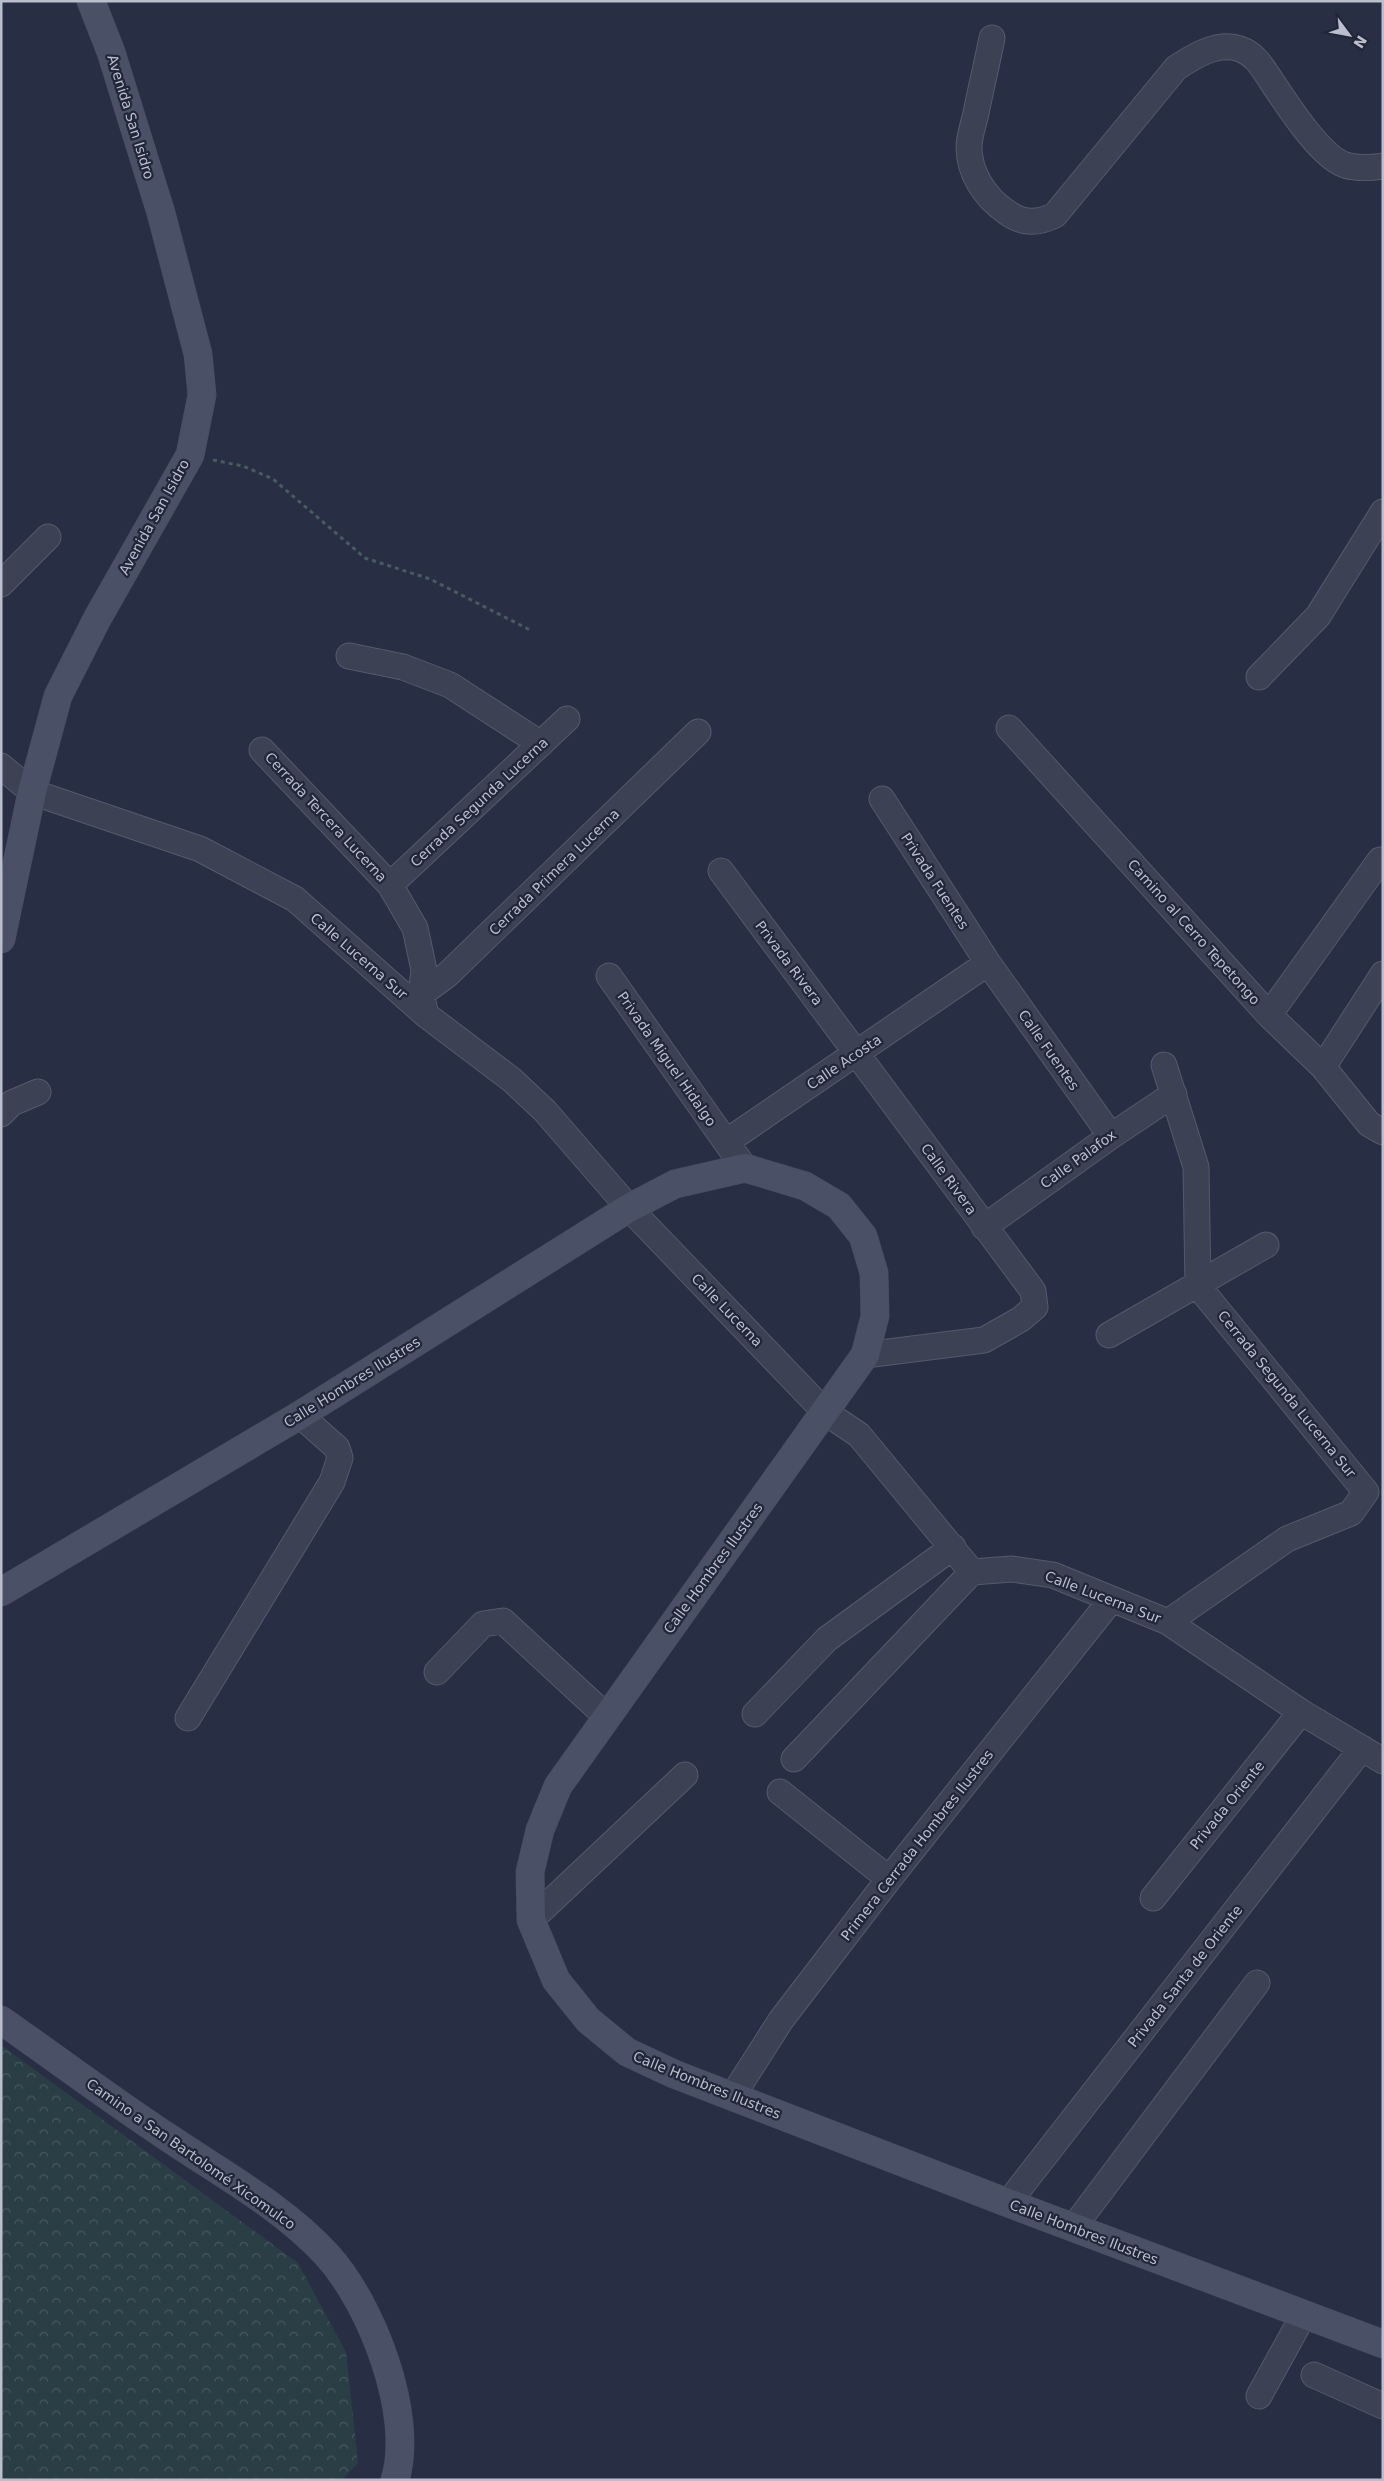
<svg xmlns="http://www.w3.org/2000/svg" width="1384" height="2481" font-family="'DejaVu Sans',sans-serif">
<defs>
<pattern id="forest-crowns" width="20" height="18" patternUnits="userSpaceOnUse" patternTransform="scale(1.25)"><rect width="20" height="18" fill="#2a3e45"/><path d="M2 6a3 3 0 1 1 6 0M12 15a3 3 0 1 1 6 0" fill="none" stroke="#47585f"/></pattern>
</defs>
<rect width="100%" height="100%" fill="#282f44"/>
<path fill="url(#forest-crowns)" d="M 1,2045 L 298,2263 L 346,2352 L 358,2463 L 342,2480 L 1,2480 Z"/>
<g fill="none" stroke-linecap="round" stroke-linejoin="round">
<defs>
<path id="street" d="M 992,38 C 987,63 981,88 976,113 C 974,123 969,136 969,147 C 969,173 985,197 1005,211 C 1022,224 1037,224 1055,215 L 1176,68 C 1194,56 1218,41 1240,49 C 1255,54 1262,67 1270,79 C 1285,101 1319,156 1345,165 C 1358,169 1370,168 1383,166
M 1,584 L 48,537
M 349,656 L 403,667 L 450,685 L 541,744
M 1259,677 L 1318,616 L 1383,512
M 1009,728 L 1269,1015 L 1323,1067 L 1369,1124 L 1383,1132
M 262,750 L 390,885 L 415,928 L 424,970 L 421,994
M 1,766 L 32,792 L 200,849 L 295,899 L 426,1015 L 512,1080 L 545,1111 L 629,1208 L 825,1412 L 859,1435 L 972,1572 L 1012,1569 L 1053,1575 L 1168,1622 L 1301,1712 L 1383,1761
M 882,799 L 988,963 L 1111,1136
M 721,871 L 1033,1291 L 1035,1307 L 1021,1319 L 984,1340 L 865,1355
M 390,885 L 567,719
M 609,976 L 726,1142
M 426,1015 L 421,994 L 447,975 L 698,732
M 1269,1015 L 1380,860
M 1164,1065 L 1196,1167 L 1198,1286 L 1366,1492 L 1351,1513 L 1287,1539 L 1168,1622
M 1323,1067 L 1383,974
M 1,1114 L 12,1103 L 38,1092
M 745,1168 L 726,1142 L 988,963
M 984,1227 L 1111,1136 L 1174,1094
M 1109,1335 L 1266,1245
M 437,1672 L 483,1624 L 503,1621 L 607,1717
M 755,1714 L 827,1639 L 953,1547
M 188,1718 L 332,1482 L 340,1458 L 337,1448 L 300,1415
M 794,1759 L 972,1572
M 780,1792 L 889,1879
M 1153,1898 L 1301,1712
M 531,1920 L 685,1775
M 732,2097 L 781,2020 L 889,1879 L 1111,1600
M 1008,2203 L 1362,1748
M 1073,2228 L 1257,1983
M 1314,2375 L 1383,2406
M 1259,2396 L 1304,2314"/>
<path id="secondary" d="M 1,939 L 32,792 L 58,696 L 97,619 L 190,455 L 202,395 L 198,354 L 161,213 L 111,52 L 91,1
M 1,1592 L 300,1415 L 629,1208 L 675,1184 L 745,1168 L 805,1186 L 839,1206 L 863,1236 L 874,1273 L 875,1316 L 865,1355 L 558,1786 L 540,1830 L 530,1872 L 531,1920 L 556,1980 L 588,2020 L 627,2052 L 674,2074 L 1008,2203 L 1383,2344
M 1,2020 C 58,2060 114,2102 172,2140 C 224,2175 284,2208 327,2255 C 371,2303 415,2415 395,2480"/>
</defs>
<use href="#street" stroke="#555a6b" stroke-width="27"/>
<use href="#secondary" stroke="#464b5d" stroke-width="29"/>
<path stroke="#485b61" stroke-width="3" stroke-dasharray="4 4" stroke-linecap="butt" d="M 213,460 L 243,466 L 273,479 L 365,558 L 430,579 L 532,631"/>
<use href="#street" stroke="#3c4254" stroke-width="25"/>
<use href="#secondary" stroke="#4a5167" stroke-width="28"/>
</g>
<g text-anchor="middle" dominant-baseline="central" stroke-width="4.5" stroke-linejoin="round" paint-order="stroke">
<g font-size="14" fill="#babecd" stroke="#212739">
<text transform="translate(131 117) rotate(73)">Avenida San Isidro</text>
<text transform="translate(154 517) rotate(-61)">Avenida San Isidro</text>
<text transform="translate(479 802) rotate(-43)">Cerrada Segunda Lucerna</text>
<text transform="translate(326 817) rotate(47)">Cerrada Tercera Lucerna</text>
<text transform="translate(554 872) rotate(-44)">Cerrada Primera Lucerna</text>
<text transform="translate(935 881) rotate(57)">Privada Fuentes</text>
<text transform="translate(1194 932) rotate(48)">Camino al Cerro Tepetongo</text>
<text transform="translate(359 956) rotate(41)">Calle Lucerna Sur</text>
<text transform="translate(789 963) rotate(53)">Privada Rivera</text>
<text transform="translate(1049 1050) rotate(55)">Calle Fuentes</text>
<text transform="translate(667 1059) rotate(55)">Privada Miguel Hidalgo</text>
<text transform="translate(844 1062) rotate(-34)">Calle Acosta</text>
<text transform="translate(1078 1159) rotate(-36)">Calle Palafox</text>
<text transform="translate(949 1179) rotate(54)">Calle Rivera</text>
<text transform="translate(727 1310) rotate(46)">Calle Lucerna</text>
<text transform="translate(352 1382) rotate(-32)">Calle Hombres Ilustres</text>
<text transform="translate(1287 1394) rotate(51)">Cerrada Segunda Lucerna Sur</text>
<text transform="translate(713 1568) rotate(-54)">Calle Hombres Ilustres</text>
<text transform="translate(1103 1597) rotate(21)">Calle Lucerna Sur</text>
<text transform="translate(1227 1805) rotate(-51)">Privada Oriente</text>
<text transform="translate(917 1845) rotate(-52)">Primera Cerrada Hombres Ilustres</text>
<text transform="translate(1185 1976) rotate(-52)">Privada Santa de Oriente</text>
<text transform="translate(707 2085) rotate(22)">Calle Hombres Ilustres</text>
<text transform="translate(191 2154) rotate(35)">Camino a San Bartolomé Xicomulco</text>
<text transform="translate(1084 2232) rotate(21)">Calle Hombres Ilustres</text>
</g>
</g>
<rect width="1384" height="2481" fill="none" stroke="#babecd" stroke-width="5"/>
<g transform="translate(1349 35) rotate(122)" stroke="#212739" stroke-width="4" paint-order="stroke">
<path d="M0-4L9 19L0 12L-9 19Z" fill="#babecd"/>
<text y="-8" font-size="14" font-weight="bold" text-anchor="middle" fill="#babecd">N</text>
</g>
</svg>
